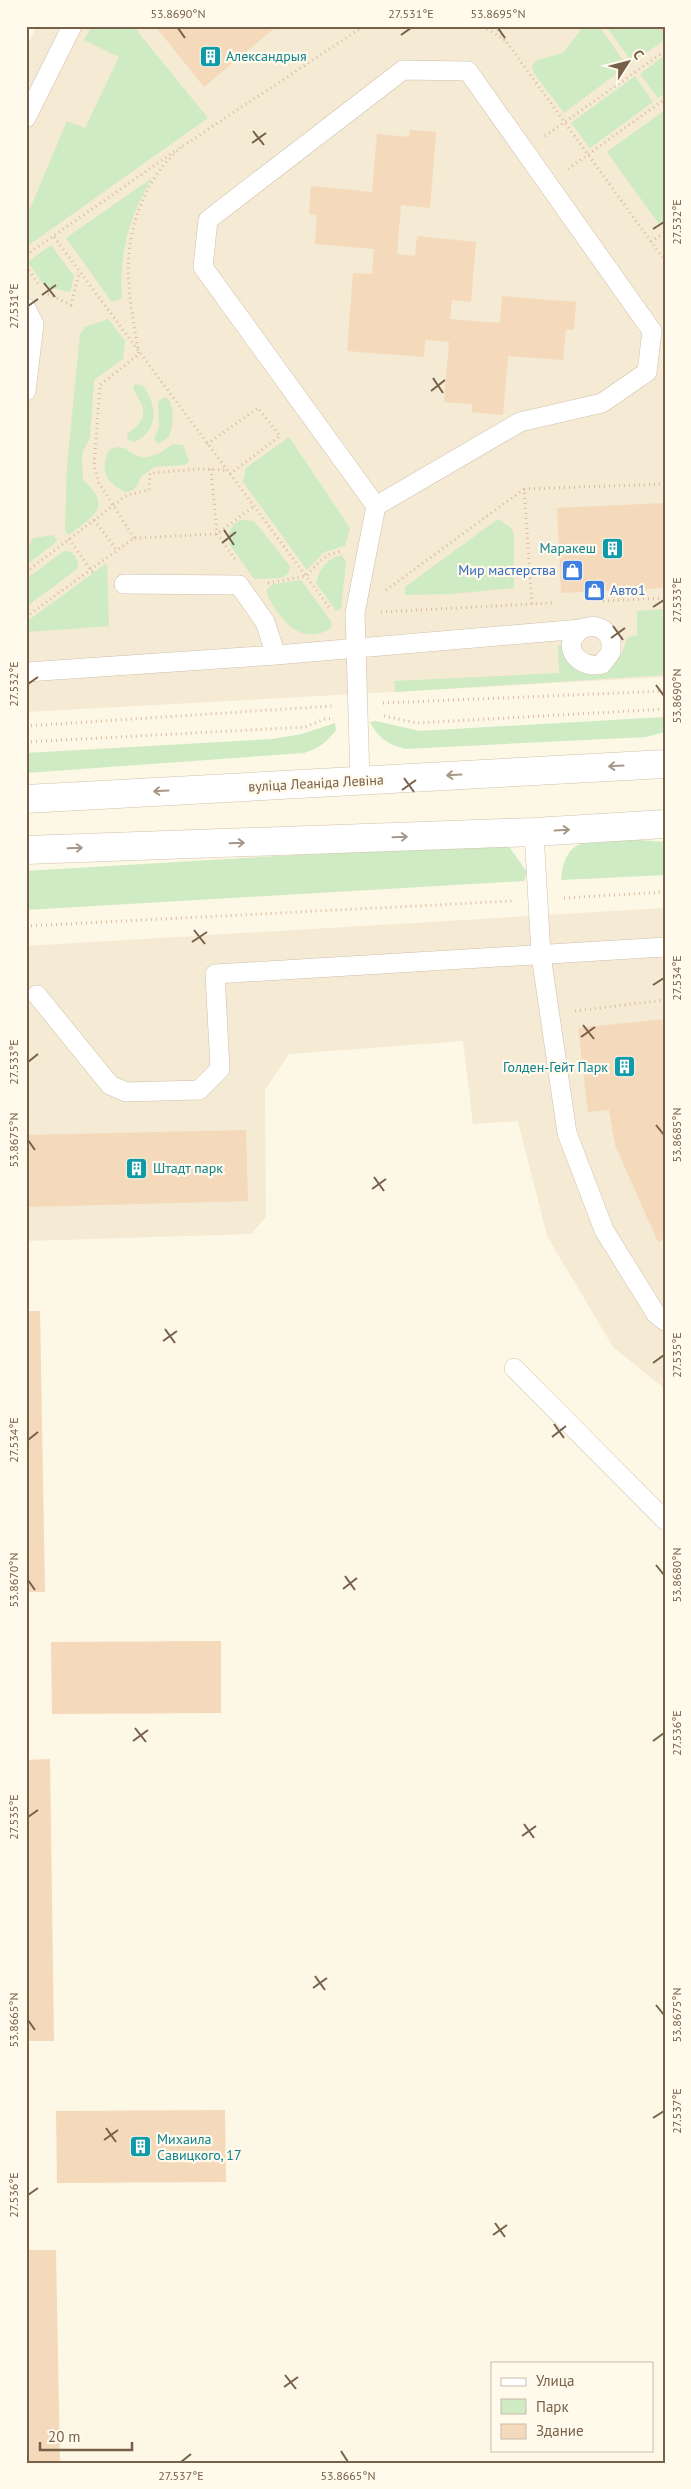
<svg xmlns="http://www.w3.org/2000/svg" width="691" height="2489" font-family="'PT Sans',sans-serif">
<rect width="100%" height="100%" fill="#fdf7e5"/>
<path fill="#f5ead3" d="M 37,26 L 665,26 L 665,677 L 26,712 L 26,47 Z
M 665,908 L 665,1389 L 613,1347 L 547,1236 L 518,1121 L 473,1124 L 463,1041 L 289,1054 L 265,1090 L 266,1217 L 251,1234 L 26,1241 L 26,946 Z"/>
<path fill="#ceebc3" d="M 92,26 L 133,26 L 208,118 L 26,247 L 26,218 L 67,121 L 85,128 L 119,57 L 84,40 Z
M 584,26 L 599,26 L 627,66 L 564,113 L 533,72 L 532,66 L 537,60 L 563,53 Z
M 606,26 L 665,26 L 665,40 L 632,62 Z
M 665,55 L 665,94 L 658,98 L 640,74 Z
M 635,76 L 653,102 L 590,148 L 571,123 Z
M 665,110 L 665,219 L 659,224 L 607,152 Z
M 152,178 C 129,217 119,253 122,298 L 112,302 L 66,238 Z
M 51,245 L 74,276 L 70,292 L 45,287 L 28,262 Z
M 108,319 L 125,341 L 123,359 L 94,380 L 90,438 L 83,451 L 82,461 L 83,480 C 114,506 93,517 68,535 L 65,529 L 67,466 L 80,334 L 85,327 Z
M 135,384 L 143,386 C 158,406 159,431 134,442 L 128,440 L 127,434 C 149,418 146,410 133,389 Z
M 166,397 C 176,406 173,426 169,437 L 158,444 L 154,439 L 159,427 L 158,401 Z
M 289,437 L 350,528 L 345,546 L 324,552 L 307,570 L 243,482 L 246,468 Z
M 173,444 L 183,445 L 189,462 L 184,465 L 154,467 L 140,478 C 137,487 135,491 125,492 C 105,482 99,469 110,449 C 125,445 123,448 136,455 C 148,462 163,451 173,444 Z
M 498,519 L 510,527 L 514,534 L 514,588 L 450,594 L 405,595 L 405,587 Z
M 241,520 L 254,521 L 290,566 L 288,574 L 281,578 L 254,579 L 230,545 L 228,534 L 234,524 Z
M 53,535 L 57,540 L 54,544 L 26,565 L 26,551 L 33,538 Z
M 64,551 L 72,552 L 78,561 L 77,569 L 30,604 L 26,603 L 26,579 Z
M 342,555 L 346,563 L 341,608 L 336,611 L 316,583 C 320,568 326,559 342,555 Z
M 107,563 L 109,626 L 27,632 L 26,622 Z
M 301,580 L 331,621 L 332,627 C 310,644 289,630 276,610 C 272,603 267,598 267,589 L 274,584 Z
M 665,609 L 665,675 L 395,692 L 394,681 L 559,673 L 558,645 L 565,645 L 608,668 L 621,655 L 628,637 L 637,635 L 637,611 Z
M 665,717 L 665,732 L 646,737 L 405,749 C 388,744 378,738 370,722 L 376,721 L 419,731 Z
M 335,723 L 336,730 C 327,742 318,749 304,753 L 26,773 L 26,753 L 272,739 L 302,734 Z
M 615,838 L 665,842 L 665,875 L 561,880 C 564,842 583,840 615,838 Z
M 497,845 L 510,848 L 527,872 L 524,881 L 26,910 L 26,871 L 259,857 Z"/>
<path fill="#f4d9bb" d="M 155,26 L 277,26 L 204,87 Z
M 656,26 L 665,26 L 665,28 L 660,32 Z
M 410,130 L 436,132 L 430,208 L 401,205 L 397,254 L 415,256 L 417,236 L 476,242 L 471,302 L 452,300 L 450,319 L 500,323 L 502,296 L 576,302 L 574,330 L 566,329 L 563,360 L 508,356 L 503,415 L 472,412 L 472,404 L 444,402 L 449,342 L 425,340 L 424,357 L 347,351 L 353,273 L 372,274 L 374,249 L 315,244 L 317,215 L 309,214 L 311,186 L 372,192 L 377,134 L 409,137 Z
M 665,503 L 665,588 L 561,593 L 557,508 Z
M 665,1019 L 665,1239 L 658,1242 L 615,1145 L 609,1110 L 588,1112 L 578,1028 Z
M 246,1130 L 248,1201 L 26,1207 L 26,1135 Z
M 26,1311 L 40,1311 L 45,1592 L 26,1592 Z
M 221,1641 L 221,1713 L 52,1714 L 51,1642 Z
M 50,1759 L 54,2041 L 26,2041 L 26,1760 Z
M 225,2110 L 226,2182 L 57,2183 L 56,2111 Z
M 26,2250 L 56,2250 L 60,2463 L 26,2463 Z"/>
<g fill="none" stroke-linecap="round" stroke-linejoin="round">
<defs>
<path id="service" d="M 26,118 L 72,26
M 26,308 L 34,324 L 26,391
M 124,584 L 239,585 L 265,622 L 276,655
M 26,672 L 276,655 L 581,629 C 594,624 604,626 611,640 L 611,652 L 602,664 C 587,669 565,656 573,638 C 575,635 578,632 581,629
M 360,780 L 355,613 L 376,506 L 203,267 L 208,220 L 403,70 L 468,71 L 652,331 L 647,372 L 602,403 L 520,422 L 376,506
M 534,832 L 541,955 L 567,1133 L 604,1230 L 656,1314 L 665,1321
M 37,995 L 110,1085 L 126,1092 L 199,1090 L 220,1069 L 215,974 L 665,947
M 514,1368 L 665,1520"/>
<path id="secondary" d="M 26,799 L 665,764
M 26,850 L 534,832 L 665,824"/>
</defs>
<use href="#service" stroke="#cfc0ab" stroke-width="20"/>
<use href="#secondary" stroke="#d2c1a8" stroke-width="29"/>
<path stroke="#d9bd9e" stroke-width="3" stroke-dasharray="1 4" stroke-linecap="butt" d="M 483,26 L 506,41
M 495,26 L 665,261
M 545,136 L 665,51
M 183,146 L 364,26
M 568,169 L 665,99
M 54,237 L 329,607
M 651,242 L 665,232
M 26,255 L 178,149
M 26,266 L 40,286
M 48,294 L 71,305 L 79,273
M 207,444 L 258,408 L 280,436 L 230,474
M 211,469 L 217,534 L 235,559
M 524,489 L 665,484
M 94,520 L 116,549
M 134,538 L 99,483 L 94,467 L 100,385 L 139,354 C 127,287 117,236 157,174 C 164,163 175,154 183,145
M 69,539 L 93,573
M 26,572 L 127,495 L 149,490 L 150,473 L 199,469 L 226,470
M 268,583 L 306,576 L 320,561 L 330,554 L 342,551
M 386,590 L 524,489 L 532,604
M 603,601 L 665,598
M 381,612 L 552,603
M 26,617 L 134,538 L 217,534 L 254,506
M 383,703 L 665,691
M 384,716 L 417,723 L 665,709
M 26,726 L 332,706
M 26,742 L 305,727 L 325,719 L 333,718
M 564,898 L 665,892
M 26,926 L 512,901
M 575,1011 L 665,1000"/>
<use href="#service" stroke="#fff" stroke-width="19"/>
<use href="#secondary" stroke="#fff" stroke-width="28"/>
</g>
<defs><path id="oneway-shaft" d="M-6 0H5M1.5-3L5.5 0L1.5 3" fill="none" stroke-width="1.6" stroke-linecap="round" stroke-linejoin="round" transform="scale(1.25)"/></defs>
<g stroke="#a79889">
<use href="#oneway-shaft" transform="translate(616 766) rotate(177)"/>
<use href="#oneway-shaft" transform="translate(454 775) rotate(177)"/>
<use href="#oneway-shaft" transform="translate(161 791) rotate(177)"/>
<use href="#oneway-shaft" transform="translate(562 830) rotate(-3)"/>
<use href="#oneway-shaft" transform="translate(400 837) rotate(-2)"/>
<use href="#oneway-shaft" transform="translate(237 843) rotate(-2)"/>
<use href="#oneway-shaft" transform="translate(75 848) rotate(-2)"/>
</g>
<path fill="none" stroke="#776049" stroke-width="2" d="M 178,28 L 185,38M 498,28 L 505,38M 401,35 L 411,28M 253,131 L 264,145M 252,143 L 266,133M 653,229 L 664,222M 44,283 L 55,297M 42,295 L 56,285M 28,306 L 38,299M 433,378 L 443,393M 431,391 L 445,380M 224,530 L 234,545M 222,543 L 236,532M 653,607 L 664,600M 613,626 L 623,640M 611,638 L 625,628M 28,684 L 38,677M 656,685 L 664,696M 404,778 L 414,792M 402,790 L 416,780M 194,930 L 205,944M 192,942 L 207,932M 653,985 L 664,978M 583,1025 L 594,1039M 581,1037 L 595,1027M 28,1062 L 38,1054M 656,1125 L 664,1135M 28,1140 L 35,1150M 374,1177 L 384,1191M 372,1189 L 386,1179M 165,1329 L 175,1343M 163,1341 L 177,1331M 653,1363 L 664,1355M 554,1424 L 564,1438M 552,1437 L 566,1426M 28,1440 L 38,1432M 656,1565 L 664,1575M 345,1576 L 355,1590M 28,1580 L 35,1590M 343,1589 L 357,1578M 135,1728 L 146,1742M 133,1741 L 148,1730M 653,1741 L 664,1733M 28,1817 L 38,1810M 524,1824 L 534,1838M 522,1836 L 536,1826M 315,1976 L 325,1990M 313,1988 L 327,1978M 656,2005 L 664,2015M 28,2020 L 35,2030M 653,2118 L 664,2111M 106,2128 L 116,2142M 104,2140 L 118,2130M 28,2195 L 38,2188M 495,2223 L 505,2237M 493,2235 L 507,2225M 285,2375 L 296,2389M 284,2387 L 298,2377M 341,2451 L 348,2462M 181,2462 L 191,2454"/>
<defs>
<symbol id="building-square" viewBox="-11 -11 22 22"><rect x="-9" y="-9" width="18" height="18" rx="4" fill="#0f9aa8" stroke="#fffaec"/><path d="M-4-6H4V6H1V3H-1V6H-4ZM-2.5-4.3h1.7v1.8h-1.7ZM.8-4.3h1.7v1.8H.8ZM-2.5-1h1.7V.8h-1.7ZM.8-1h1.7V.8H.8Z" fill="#fff"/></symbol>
<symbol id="shop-square" viewBox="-11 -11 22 22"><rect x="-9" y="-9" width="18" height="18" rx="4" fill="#3f7fe0" stroke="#fffaec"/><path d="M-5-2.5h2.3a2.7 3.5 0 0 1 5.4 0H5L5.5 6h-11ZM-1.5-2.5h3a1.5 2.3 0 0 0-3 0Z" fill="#fff"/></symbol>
</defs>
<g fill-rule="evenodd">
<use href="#building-square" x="198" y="44" width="25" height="25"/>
<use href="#building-square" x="600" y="536" width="25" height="25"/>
<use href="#shop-square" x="560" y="558" width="25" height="25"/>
<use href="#shop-square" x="582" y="578" width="25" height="25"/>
<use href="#building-square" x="612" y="1054" width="25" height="25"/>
<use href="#building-square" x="124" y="1156" width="25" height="25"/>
<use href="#building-square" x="128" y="2134" width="25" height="25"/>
</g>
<g text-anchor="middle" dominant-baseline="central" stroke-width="4.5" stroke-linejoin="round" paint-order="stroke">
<g font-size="14" fill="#0d838f" stroke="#fffaec" text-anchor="start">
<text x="226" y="56">Александрыя</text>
<text x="596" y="548" text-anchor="end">Маракеш</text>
<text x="608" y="1067" text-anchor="end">Голден-Гейт Парк</text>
<text x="153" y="1168">Штадт парк</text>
<text x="157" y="2139">Михаила<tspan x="157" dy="16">Савицкого, 17</tspan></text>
</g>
<g font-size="14" fill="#366cbe" stroke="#fffaec" text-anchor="end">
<text x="556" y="570">Мир мастерства</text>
<text x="610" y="590" text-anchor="start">Авто1</text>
</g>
<g font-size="14" fill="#776049" stroke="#fffaec">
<text transform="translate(316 783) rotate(-3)">вуліца Леаніда Левіна</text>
</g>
</g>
<rect width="691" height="2489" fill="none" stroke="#fffaec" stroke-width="55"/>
<rect x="491" y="2362" width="162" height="90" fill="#fffaec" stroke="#c9bcab"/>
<rect x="501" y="2378" width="25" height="8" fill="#ffffff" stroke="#c9bcab"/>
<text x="536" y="2386" font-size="15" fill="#776049">Улица</text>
<rect x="501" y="2399" width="25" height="15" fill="#ceebc3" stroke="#c9bcab"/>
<text x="536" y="2412" font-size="15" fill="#776049">Парк</text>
<rect x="501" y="2424" width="25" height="15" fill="#f4d9bb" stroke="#c9bcab"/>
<text x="536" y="2436" font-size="15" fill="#776049">Здание</text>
<g transform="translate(628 62) rotate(54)" stroke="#fffaec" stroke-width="4" paint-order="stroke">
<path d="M0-4L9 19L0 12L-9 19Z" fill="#776049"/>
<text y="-8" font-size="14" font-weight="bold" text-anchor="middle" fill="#776049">С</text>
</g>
<path d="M40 2442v8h92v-8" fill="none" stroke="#776049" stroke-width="2.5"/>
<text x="48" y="2442" font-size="15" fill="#776049" stroke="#fffaec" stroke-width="4" paint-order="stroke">20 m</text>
<rect x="28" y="28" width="636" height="2434" fill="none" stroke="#776049" stroke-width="2"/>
<g font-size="12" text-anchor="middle" fill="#776049">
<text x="178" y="18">53.8690°N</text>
<text x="411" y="18">27.531°E</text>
<text x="498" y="18">53.8695°N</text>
<text transform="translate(677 222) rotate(-90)" y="4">27.532°E</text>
<text transform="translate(14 306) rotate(-90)" y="4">27.531°E</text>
<text transform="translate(677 600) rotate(-90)" y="4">27.533°E</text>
<text transform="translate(14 684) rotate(-90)" y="4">27.532°E</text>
<text transform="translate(677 696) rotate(-90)" y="4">53.8690°N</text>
<text transform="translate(677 978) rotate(-90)" y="4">27.534°E</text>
<text transform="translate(14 1062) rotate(-90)" y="4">27.533°E</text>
<text transform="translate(677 1135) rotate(-90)" y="4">53.8685°N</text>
<text transform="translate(14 1140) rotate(-90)" y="4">53.8675°N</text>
<text transform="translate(677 1355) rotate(-90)" y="4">27.535°E</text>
<text transform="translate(14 1440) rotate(-90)" y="4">27.534°E</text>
<text transform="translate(677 1575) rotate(-90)" y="4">53.8680°N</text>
<text transform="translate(14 1580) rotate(-90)" y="4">53.8670°N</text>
<text transform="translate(677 1733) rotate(-90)" y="4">27.536°E</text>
<text transform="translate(14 1817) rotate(-90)" y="4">27.535°E</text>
<text transform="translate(677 2015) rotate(-90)" y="4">53.8675°N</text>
<text transform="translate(14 2020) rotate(-90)" y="4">53.8665°N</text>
<text transform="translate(677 2111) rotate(-90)" y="4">27.537°E</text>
<text transform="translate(14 2195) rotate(-90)" y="4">27.536°E</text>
<text x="181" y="2480">27.537°E</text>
<text x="348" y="2480">53.8665°N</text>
</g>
</svg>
